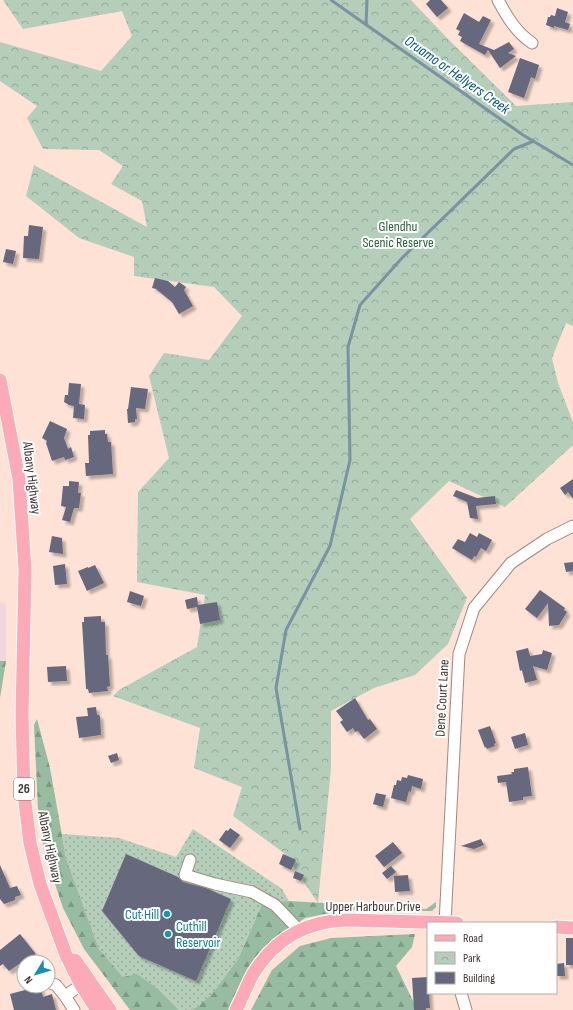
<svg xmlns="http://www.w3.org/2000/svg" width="573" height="1010" font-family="'Sofia Sans Condensed',sans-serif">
<defs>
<pattern id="grass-dots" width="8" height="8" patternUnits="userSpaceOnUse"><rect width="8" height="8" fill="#b4ceba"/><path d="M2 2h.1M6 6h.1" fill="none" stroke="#94a898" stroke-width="1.8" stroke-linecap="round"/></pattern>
<pattern id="forest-firs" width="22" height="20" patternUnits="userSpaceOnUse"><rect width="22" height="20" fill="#98bca1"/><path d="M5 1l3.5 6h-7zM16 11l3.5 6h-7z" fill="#7d9a84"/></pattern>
<pattern id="park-crowns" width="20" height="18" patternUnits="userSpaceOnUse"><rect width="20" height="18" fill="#b4ceba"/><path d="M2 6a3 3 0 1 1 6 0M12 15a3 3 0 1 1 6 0" fill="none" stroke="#94a898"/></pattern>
<filter id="shadow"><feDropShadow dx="3.5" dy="3.5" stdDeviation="1" flood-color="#0004"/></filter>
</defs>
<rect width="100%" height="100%" fill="#fee2d5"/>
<path fill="#f0d7de" d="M 0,602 L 6,603 L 6,661 L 0,661 Z"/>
<path fill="url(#grass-dots)" d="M 193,829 L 282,889 L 289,901 L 263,902 L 238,959 L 212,994 L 197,1007 L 189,1010 L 179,1010 L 158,989 L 123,977 L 99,949 L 66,858 L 62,834 L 119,838 L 176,857 Z"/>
<path fill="url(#forest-firs)" d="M 0,661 L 6,661 L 0,698 Z
M 37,719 L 50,768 L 66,858 L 99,949 L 123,977 L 137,974 L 158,989 L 179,1010 L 130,1010 L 84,949 L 63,908 L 44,851 L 38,809 L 34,725 Z
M 289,901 L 426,909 L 436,902 L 436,907 L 432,911 L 345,910 L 305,918 L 277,938 L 232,1010 L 189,1010 L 197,1007 L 212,994 L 238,959 L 263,902 Z
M 415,934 L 412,947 L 396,966 L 416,1007 L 414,1010 L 251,1010 L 272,970 L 300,946 L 331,938 Z"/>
<path fill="url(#park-crowns)" d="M 3,0 L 411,0 L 447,38 L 516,106 L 573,102 L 573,326 L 566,323 L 552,358 L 558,383 L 573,422 L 573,445 L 505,507 L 449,481 L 410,519 L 467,598 L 448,644 L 415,675 L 374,688 L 331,711 L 331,768 L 318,903 L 284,853 L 233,816 L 242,787 L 194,768 L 200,728 L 113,696 L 119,690 L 197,647 L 205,595 L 137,582 L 138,492 L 169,458 L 149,376 L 164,353 L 209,360 L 242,316 L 214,287 L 134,276 L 134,257 L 79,238 L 26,196 L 34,165 L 147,227 L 142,201 L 111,184 L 123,166 L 99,150 L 43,149 L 27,118 L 37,106 L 0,81 L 0,42 L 101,71 L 132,36 L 122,11 L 23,29 Z"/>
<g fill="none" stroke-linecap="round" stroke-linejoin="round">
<path stroke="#7993a1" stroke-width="3" d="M 331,0 L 523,135 L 573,165
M 366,25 L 367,0
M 300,829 L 276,688 L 286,630 L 330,546 L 350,460 L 348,347 L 360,305 L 402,258 L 514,149 L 534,141"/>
</g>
<path fill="#66677d" filter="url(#shadow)" d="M 430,0 L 441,0 L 448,8 L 437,17 L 426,4 Z
M 557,8 L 568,12 L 565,22 L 570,24 L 568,30 L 554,26 L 554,28 L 546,25 L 548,17 L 550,17 L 551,15 L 555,16 Z
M 464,13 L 479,22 L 483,16 L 491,20 L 479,44 L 494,50 L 509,42 L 514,49 L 508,53 L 516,56 L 500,68 L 488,50 L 485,55 L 460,41 L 462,37 L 458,35 L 460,31 L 456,29 Z
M 520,58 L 539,65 L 535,79 L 531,77 L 524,98 L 508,92 Z
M 29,225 L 43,227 L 39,259 L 23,258 L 24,236 L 28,236 Z
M 6,249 L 16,251 L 13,264 L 3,262 Z
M 155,278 L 168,281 L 175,287 L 179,282 L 186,287 L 184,290 L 193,306 L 179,314 L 172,302 L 156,289 L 152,288 Z
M 69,383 L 81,384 L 79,404 L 85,405 L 84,419 L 73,418 L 74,406 L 69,405 L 64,402 L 65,395 L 68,395 Z
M 131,387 L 148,389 L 145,409 L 136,408 L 137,419 L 135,419 L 135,422 L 128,423 L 127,409 L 128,409 Z
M 50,421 L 67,429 L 64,438 L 68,449 L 71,447 L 74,457 L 65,460 L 64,457 L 52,461 L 46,443 L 47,441 L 42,438 Z
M 105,430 L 105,434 L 107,434 L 108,442 L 111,442 L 113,474 L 86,476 L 85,463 L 89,463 L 88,435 L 90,435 L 90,431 Z
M 573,479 L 573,499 L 568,492 L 565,495 L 560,488 Z
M 69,481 L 79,482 L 78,493 L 81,493 L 79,508 L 74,508 L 70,522 L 62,520 L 66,507 L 61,506 L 63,486 L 69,486 Z
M 456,490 L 477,498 L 495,496 L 496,504 L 476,506 L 478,519 L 470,518 L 467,502 L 453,496 Z
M 470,533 L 477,537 L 479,533 L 492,540 L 486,551 L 481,548 L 476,557 L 474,556 L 472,560 L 452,548 L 458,539 L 465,542 Z
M 52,536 L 62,538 L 63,554 L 49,552 Z
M 573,562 L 573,571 L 566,572 L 564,563 Z
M 65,564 L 67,584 L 55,585 L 53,566 Z
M 95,565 L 104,583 L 87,591 L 78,571 L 88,567 L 88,568 Z
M 540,590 L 565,608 L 564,610 L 567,612 L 559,625 L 549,626 L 548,603 L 537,618 L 525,609 Z
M 130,591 L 144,596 L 141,606 L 127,602 Z
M 197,597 L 198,605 L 217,602 L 220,620 L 200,624 L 197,607 L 187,609 L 185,600 Z
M 101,616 L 101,622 L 105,622 L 106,655 L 108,655 L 110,686 L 107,687 L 108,691 L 89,693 L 88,689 L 86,689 L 82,622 L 84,622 L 84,617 Z
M 528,648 L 530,656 L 542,654 L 543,650 L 552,653 L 547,670 L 533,666 L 537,680 L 525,683 L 522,670 L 520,671 L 516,651 Z
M 66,666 L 67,681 L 48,682 L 47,667 Z
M 355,698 L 368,720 L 370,719 L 377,729 L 364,739 L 358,731 L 355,732 L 353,728 L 347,732 L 340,722 L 343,720 L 336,711 Z
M 96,707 L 97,715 L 99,715 L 100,717 L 101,735 L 79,738 L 76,717 L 88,716 L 87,708 Z
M 490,726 L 496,743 L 494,744 L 495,746 L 487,749 L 486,747 L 485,748 L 478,730 Z
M 525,733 L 528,745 L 515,749 L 511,737 Z
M 117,753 L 119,760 L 111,763 L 108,756 Z
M 528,767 L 532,796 L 523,797 L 523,800 L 509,802 L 506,782 L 498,783 L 497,776 L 512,774 L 511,772 L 514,772 L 514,769 Z
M 408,775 L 423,779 L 421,789 L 412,786 L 411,792 L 409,791 L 406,802 L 391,798 L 394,785 L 396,785 L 397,780 L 401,781 L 402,777 L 407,778 Z
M 376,793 L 386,795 L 383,807 L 373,804 Z
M 230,828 L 240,835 L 230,848 L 219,840 L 226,830 L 228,831 Z
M 481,839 L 484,845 L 474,849 L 461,846 Z
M 393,842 L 402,853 L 384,867 L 375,856 Z
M 126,854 L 178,877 L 183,882 L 206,888 L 231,899 L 196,981 L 139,956 L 102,911 Z
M 283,854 L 296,860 L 291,870 L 279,864 Z
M 0,865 L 10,888 L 17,886 L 21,895 L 15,897 L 15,900 L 4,904 L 0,899 Z
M 391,866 L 396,872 L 387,879 L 382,873 Z
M 295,871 L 304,875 L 301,881 L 293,878 Z
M 408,875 L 410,891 L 395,892 L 394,876 Z
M 20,934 L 35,953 L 37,962 L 22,962 L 9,971 L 3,964 L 0,966 L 0,950 Z
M 566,938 L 573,938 L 573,965 L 566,965 Z
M 564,963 L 565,976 L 556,976 L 556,964 Z
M 428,977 L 430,1008 L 426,1008 L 426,1010 L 414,1010 L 412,978 Z
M 40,986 L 43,997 L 52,994 L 56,1010 L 14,1010 L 10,994 Z"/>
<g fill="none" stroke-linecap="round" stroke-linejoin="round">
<defs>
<path id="minor" d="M 498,0 C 507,17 516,32 532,43
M 190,860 L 185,875 L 215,884 L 252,892 L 275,905 L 299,930
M 445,923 L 459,654 L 474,608 L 511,563 L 547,539 L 573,526
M 48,982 L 56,985 L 65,996
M 461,993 L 466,1010
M 74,1010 L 65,996 L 81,985"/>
<path id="major" d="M 0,380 L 19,479 L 25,570 L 22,715 L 24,794 L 30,843 L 40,884 L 66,955 L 81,985 L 97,1010
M 556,927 L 573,928
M 75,960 L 110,1010
M 236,1010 C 242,998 247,985 253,974 C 275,938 306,921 347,920 L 457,923"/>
</defs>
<use href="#minor" stroke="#a1887c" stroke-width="13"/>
<use href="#major" stroke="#fff" stroke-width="15"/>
<use href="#minor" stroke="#fff" stroke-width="11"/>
<use href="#major" stroke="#fdaab8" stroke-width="13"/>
</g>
<g fill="#0f9aa8" stroke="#fff" stroke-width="1.5">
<circle cx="167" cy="914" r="4"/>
<circle cx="168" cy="934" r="4"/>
</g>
<g text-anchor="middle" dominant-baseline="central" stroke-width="4" stroke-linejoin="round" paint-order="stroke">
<rect fill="#fff" stroke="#79716d" stroke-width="1" x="14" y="778" width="20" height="22" rx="3"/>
<g font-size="13" font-weight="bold" fill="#3f342f">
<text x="24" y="789">26</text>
</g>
<g font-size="14" fill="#29613c" stroke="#fff">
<text x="398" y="226">Glendhu<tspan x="398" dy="16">Scenic Reserve</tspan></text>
</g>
<g font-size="14" fill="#3f342f" stroke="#fff">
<text transform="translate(32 478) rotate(83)">Albany Highway</text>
<text transform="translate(442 698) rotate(-87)">Dene Court Lane</text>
<text transform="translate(50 847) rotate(78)">Albany Highway</text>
<text x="373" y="906">Upper Harbour Drive</text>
</g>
<g font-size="14" fill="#0d838f" stroke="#fff" text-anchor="end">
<text x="159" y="914">Cut Hill</text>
<text x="176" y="926" text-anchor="start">Cuthill<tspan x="176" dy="16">Reservoir</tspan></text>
</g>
<g font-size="15" font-style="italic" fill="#005473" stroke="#fff">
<text transform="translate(457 75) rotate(35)">Oruamo or Hellyers Creek</text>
</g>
</g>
<rect x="427" y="922" width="130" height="72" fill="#ffffff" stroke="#b2aeac"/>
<rect x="435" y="935" width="20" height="6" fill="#fdaab8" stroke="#b2aeac"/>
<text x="463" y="942" font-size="12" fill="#3f342f">Road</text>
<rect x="435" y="952" width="20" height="12" fill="url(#park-crowns)" stroke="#b2aeac"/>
<text x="463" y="962" font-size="12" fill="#3f342f">Park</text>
<rect x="435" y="972" width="20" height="12" fill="#66677d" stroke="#b2aeac"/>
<text x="463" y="982" font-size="12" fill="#3f342f">Building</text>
<g transform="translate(36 974) rotate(232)"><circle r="19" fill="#ffffff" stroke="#b2aeac"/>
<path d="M0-3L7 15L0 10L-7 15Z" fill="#1e8cb2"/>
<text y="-6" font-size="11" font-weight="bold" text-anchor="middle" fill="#3f342f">N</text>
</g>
</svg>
